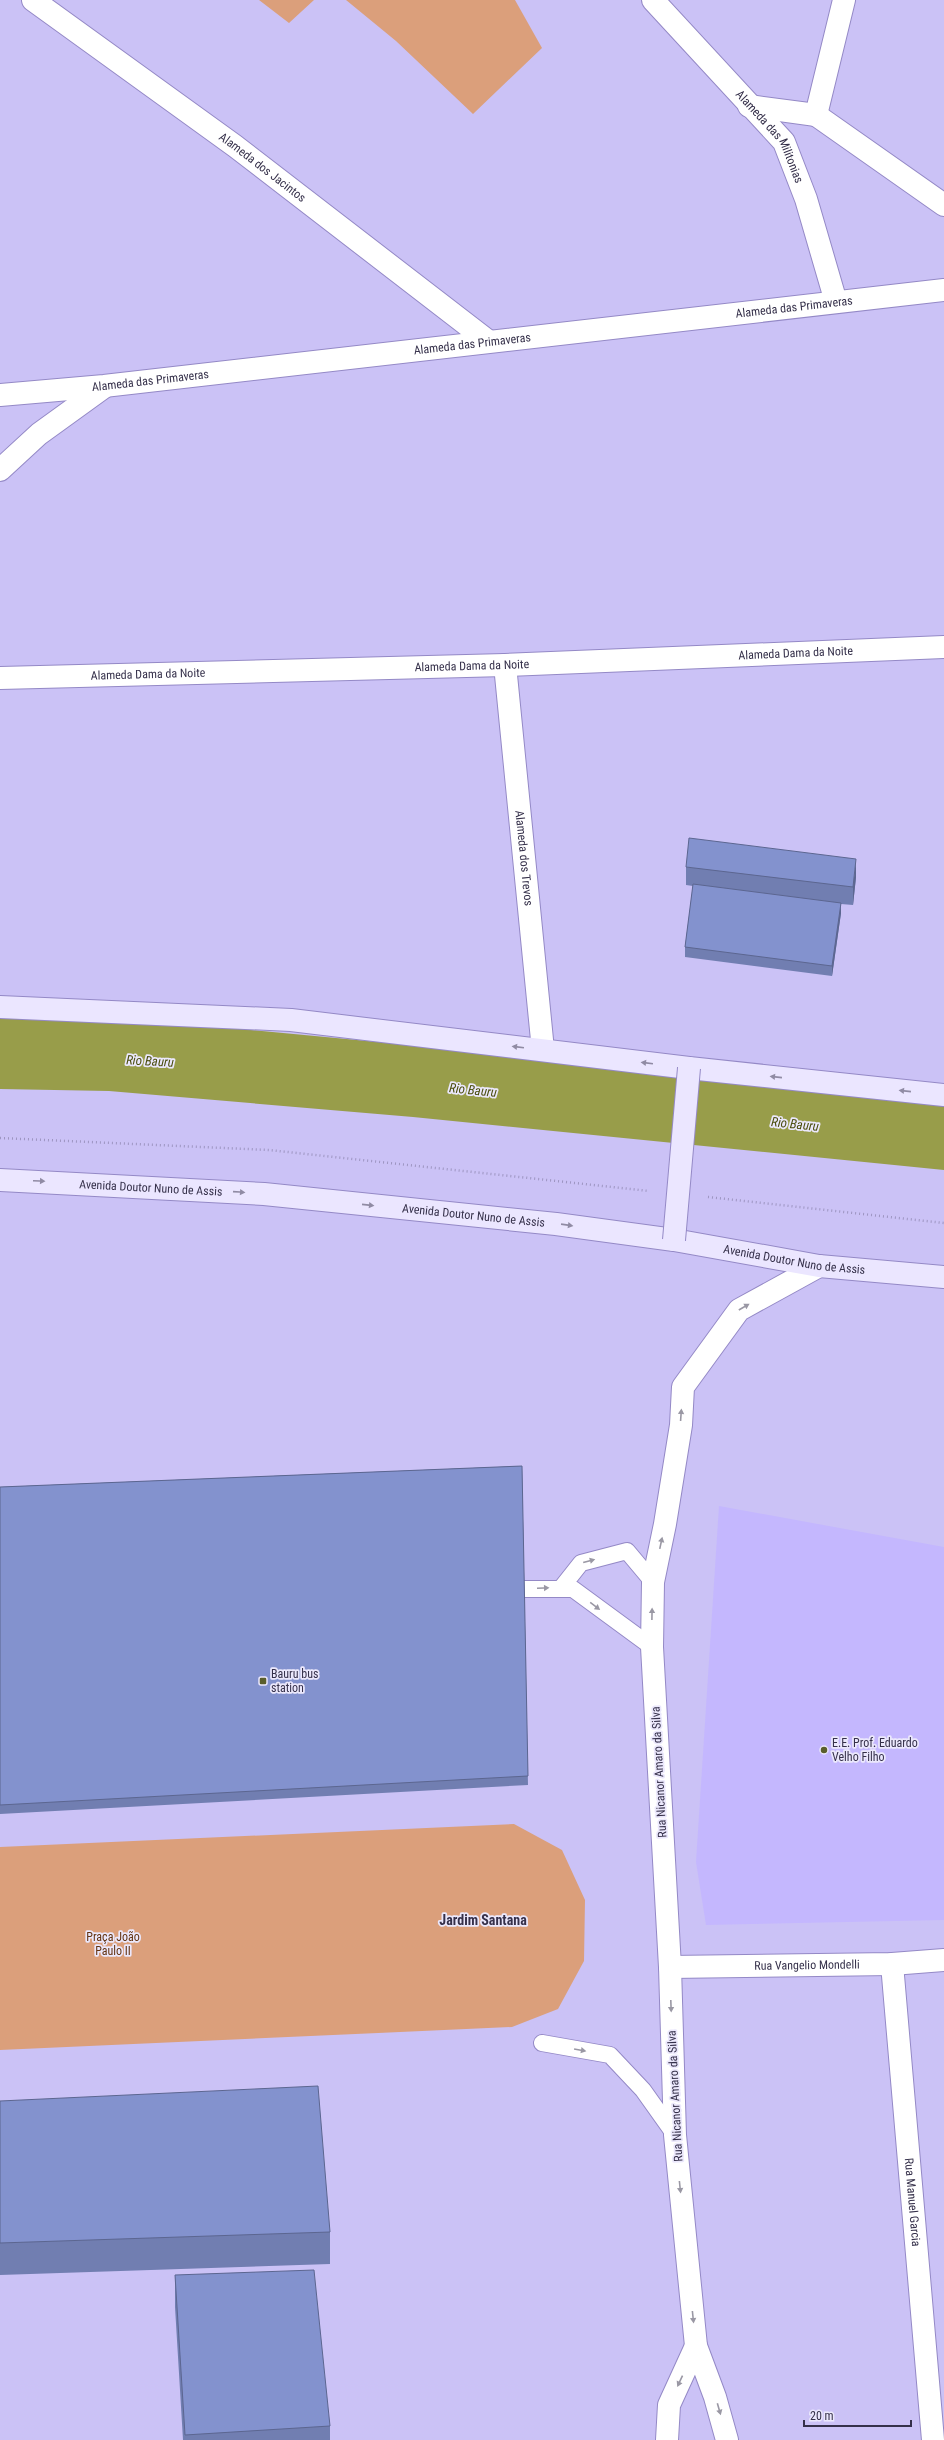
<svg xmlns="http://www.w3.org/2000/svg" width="944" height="2440" font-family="'Roboto Condensed',sans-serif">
<rect width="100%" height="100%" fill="#cbc2f6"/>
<path fill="#c4b7fe" d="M 719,1506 L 944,1547 L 944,1920 L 706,1925 L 696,1862 Z"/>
<path fill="#db9f7b" d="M 259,0 L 314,0 L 289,23 Z
M 346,0 L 515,0 L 542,48 L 473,114 L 396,41 Z
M 514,1824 L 562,1850 L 585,1900 L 584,1961 L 558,2009 L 512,2027 L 0,2050 L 0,1847 Z"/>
<path fill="#989d4a" d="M 0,1014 L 136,1019 L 790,1081 L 944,1098 L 944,1170 L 413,1117 L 109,1091 L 0,1089 Z"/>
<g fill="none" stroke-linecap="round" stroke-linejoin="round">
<defs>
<path id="service" d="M 562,1587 L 581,1563 L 627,1551 L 653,1582
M 503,1589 L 573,1589 L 652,1647
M 542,2043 L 610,2055 L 643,2090 L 675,2135"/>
<g id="minor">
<path id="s1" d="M 33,0 L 235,146 L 488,341"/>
<path id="s2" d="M 653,0 L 784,142 L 806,199 L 836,302"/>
<path d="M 749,106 L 816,115 L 844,0"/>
<path d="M 816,115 L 944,205"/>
<path id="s3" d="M 0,395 L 104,386 L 944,290"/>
<path d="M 0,470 L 39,434 L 104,387"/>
<path id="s4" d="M 505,665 L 543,1050"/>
<path id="s5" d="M 0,678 L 505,665 L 944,647"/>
<path id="s6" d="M 892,1964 L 933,2440"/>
<path id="s7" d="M 670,1967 L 892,1964 L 944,1960"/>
<path d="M 667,2440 L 669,2405 L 696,2346"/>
<path d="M 727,2440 L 715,2397 L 696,2346 L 675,2135 L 670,1967 L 652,1647 L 653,1582 L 665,1524 L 681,1425 L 683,1387 L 739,1310 L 819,1266"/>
</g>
<g id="secondary">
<path d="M 0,1007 L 291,1020 L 689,1068 L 944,1095"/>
<path id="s8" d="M 0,1180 L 264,1194 L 556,1224 L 674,1240 L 819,1266 L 944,1277"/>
</g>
</defs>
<use href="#service" stroke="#9489c6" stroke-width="18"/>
<use href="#minor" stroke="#9489c6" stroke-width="24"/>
<use href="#secondary" stroke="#9489c6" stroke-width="24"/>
<path stroke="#9d95c1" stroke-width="2.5" stroke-dasharray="1 3" stroke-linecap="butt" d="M 0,1138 L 269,1150 L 649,1191
M 708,1197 L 944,1223"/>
<use href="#service" stroke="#fff" stroke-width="16"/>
<use href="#minor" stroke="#fff" stroke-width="22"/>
<use href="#secondary" stroke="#ebe6ff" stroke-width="22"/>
<defs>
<path id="secondary-bridge" d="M 674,1240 L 689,1068"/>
</defs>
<use href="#secondary-bridge" stroke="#9489c6" stroke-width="24" stroke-linecap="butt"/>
<use href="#secondary-bridge" stroke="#ebe6ff" stroke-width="22"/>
</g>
<path fill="#717eb1" d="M 686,867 L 856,877 L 853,905 L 841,904 L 841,913 L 832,976 L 685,957 L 685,947 L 693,886 L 686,885 Z
M 522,1466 L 528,1785 L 0,1814 L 0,1487 Z
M 0,2101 L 330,2232 L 330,2264 L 0,2275 Z
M 175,2275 L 330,2426 L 330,2440 L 183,2440 L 175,2307 Z"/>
<path fill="#5c6690" d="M 856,859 L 856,877 L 853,905 L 853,887 Z
M 841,903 L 841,913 L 832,976 L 832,966 Z"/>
<path fill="#8392ce" stroke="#5c6690" d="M 689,838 L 856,859 L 853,887 L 686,867 Z
M 693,884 L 841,903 L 832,966 L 685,947 Z
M 522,1466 L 528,1776 L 0,1805 L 0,1487 Z
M 318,2086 L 330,2232 L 0,2243 L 0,2101 Z
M 314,2270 L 330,2426 L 185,2435 L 175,2275 Z"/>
<defs><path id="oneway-solid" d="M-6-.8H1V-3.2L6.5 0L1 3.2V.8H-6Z"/></defs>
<g fill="#908ba4">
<use href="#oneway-solid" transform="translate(518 1047) rotate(-173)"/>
<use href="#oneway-solid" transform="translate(647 1063) rotate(-173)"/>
<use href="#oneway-solid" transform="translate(776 1077) rotate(-174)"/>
<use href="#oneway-solid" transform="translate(905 1091) rotate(-174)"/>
<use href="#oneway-solid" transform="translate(39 1181) rotate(2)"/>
<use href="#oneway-solid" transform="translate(239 1192) rotate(4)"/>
<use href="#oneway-solid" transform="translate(368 1205) rotate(6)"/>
<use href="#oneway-solid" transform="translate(567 1225) rotate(8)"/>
</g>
<g fill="#9a98a4">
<use href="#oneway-solid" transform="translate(744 1307) rotate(-30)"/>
<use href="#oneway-solid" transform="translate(681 1415) rotate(-86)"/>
<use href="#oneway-solid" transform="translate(661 1543) rotate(-78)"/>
<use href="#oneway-solid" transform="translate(589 1561) rotate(-15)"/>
<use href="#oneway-solid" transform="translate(543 1588) rotate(-2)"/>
<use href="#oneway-solid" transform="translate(595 1606) rotate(37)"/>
<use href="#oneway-solid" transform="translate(652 1614) rotate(-89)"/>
<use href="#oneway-solid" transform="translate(671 2006) rotate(88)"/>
<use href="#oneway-solid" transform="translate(580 2050) rotate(10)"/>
<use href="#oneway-solid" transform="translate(680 2187) rotate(84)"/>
<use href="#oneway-solid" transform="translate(693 2317) rotate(84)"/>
<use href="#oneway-solid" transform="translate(680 2381) rotate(115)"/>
<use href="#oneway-solid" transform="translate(719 2409) rotate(74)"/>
</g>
<g fill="#5a5e2b" stroke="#ebe8fc" stroke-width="1.5">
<rect x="259" y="1677" width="8" height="8" rx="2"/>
<circle cx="824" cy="1750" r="4"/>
</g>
<g text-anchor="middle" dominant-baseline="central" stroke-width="3.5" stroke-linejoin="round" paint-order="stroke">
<g font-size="12" fill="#35304a" stroke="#ebe8fc">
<text stroke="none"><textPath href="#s2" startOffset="181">Alameda das Militonias</textPath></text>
<text stroke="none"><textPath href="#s1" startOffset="284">Alameda dos Jacintos</textPath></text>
<text stroke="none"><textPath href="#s3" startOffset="799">Alameda das Primaveras</textPath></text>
<text stroke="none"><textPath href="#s3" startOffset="475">Alameda das Primaveras</textPath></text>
<text stroke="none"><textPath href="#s3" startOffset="151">Alameda das Primaveras</textPath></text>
<text stroke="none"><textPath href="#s5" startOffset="796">Alameda Dama da Noite</textPath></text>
<text stroke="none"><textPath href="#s5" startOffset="472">Alameda Dama da Noite</textPath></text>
<text stroke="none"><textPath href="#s5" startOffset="148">Alameda Dama da Noite</textPath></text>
<text stroke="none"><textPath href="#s4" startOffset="194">Alameda dos Trevos</textPath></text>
<text stroke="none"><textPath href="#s8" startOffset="151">Avenida Doutor Nuno de Assis</textPath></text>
<text stroke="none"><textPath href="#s8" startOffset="475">Avenida Doutor Nuno de Assis</textPath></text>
<text stroke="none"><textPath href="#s8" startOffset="799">Avenida Doutor Nuno de Assis</textPath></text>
<text transform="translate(659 1772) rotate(-93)">Rua Nicanor Amaro da Silva</text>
<text stroke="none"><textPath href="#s7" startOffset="137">Rua Vangelio Mondelli</textPath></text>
<text transform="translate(675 2096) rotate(-93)">Rua Nicanor Amaro da Silva</text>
<text stroke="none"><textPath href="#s6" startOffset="239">Rua Manuel Garcia</textPath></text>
</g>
<g font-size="12" fill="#35304a" stroke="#ebe8fc" text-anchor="start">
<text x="271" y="1674">Bauru bus<tspan x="271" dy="14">station</tspan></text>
<text x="832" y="1743">E.E. Prof. Eduardo<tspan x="832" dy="14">Velho Filho</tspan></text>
</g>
<g font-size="12" fill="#623210" stroke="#ebe8fc">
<text x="113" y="1937">Praça João<tspan x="113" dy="14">Paulo II</tspan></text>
</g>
<g font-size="13" font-style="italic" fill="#4b4e0f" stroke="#ebe8fc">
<text transform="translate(150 1061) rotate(3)">Rio Bauru</text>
<text transform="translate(473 1090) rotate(6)">Rio Bauru</text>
<text transform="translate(795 1124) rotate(6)">Rio Bauru</text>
</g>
<g font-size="14" font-weight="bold" fill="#35304a" stroke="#ebe8fc">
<text x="483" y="1920">Jardim Santana</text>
</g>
</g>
<path d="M804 2420v6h107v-6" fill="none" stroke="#35304a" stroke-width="2"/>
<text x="810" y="2420" font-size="12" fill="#35304a" stroke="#ebe8fc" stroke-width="3" paint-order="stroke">20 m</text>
</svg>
